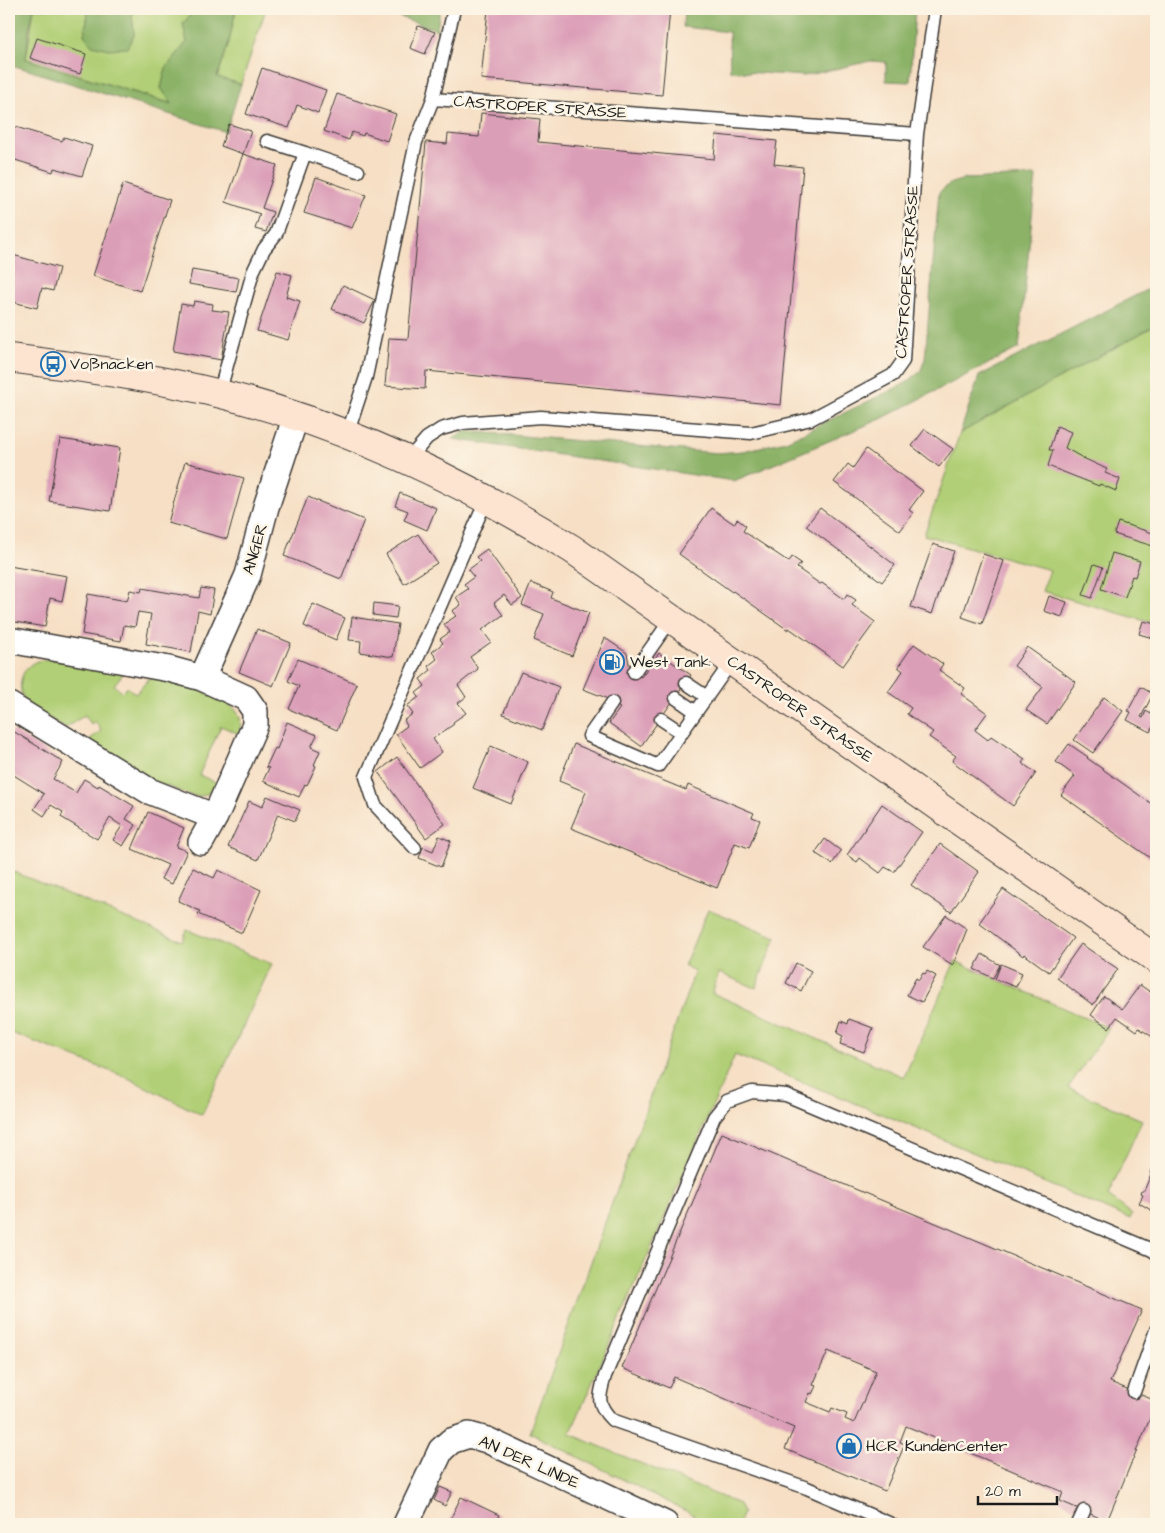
<svg xmlns="http://www.w3.org/2000/svg" width="1165" height="1533" font-family="'Architects Daughter',sans-serif">
<rect width="100%" height="100%" fill="#fcf5e5"/>
<filter id="ink" filterUnits="userSpaceOnUse"><feTurbulence type="fractalNoise" baseFrequency=".02" numOctaves="2"/><feDisplacementMap in="SourceGraphic" scale="10" xChannelSelector="R" yChannelSelector="G"/><feConvolveMatrix kernelMatrix="1 2 1 2 8 2 1 2 1" color-interpolation-filters="sRGB"/></filter>
<filter id="wash" filterUnits="userSpaceOnUse"><feTurbulence type="fractalNoise" baseFrequency=".0096" numOctaves="4" result="noise"/><feDisplacementMap in="SourceGraphic" scale="20" xChannelSelector="R" yChannelSelector="G"/><feGaussianBlur stdDeviation="1.12" result="paint"/><feColorMatrix in="noise" values="0 0 0 0 0 0 0 0 0 0 0 0 0 0 0 0 0 1.4 0 .05"/><feComposite in="paint" operator="in"/></filter>
<g filter="url(#wash)">
<rect width="100%" height="100%" fill="#f6dfc4"/>
<path fill="#b1cf76" stroke="#667649" d="M 34,9 L 84,9 L 88,14 L 84,35 L 134,35 L 132,14 L 134,9 L 195,9 L 183,24 L 187,42 L 166,68 L 161,88 L 173,104 L 26,59 Z
M 236,9 L 266,9 L 241,84 L 217,78 L 229,42 Z
M 1156,325 L 1156,624 L 1042,591 L 1050,570 L 924,535 L 960,433 Z
M 48,659 L 125,671 L 114,685 L 122,692 L 127,687 L 136,694 L 151,676 C 172,682 225,694 237,712 C 242,719 241,726 239,734 L 221,726 L 199,775 L 217,783 L 214,789 L 208,793 L 202,796 L 193,796 L 148,779 L 86,742 L 101,731 L 95,721 L 91,724 L 85,715 L 65,728 C 53,720 38,713 28,704 C 16,693 19,671 33,663 C 38,660 43,660 48,659 Z
M 9,870 L 182,941 L 187,930 L 272,964 L 202,1115 L 128,1078 L 9,1032 Z
M 708,909 L 776,937 L 756,988 L 719,973 L 712,993 L 904,1077 L 955,961 L 1109,1028 L 1068,1088 L 1142,1120 L 1108,1196 L 1132,1214 L 1130,1219 L 887,1116 L 735,1055 L 570,1434 L 739,1504 L 743,1513 L 738,1524 L 708,1524 L 688,1512 L 530,1433 L 695,971 L 684,966 Z"/>
<path fill="#8cb267" stroke="#546742" d="M 9,9 L 34,9 L 29,30 L 26,59 L 172,104 L 161,88 L 166,68 L 187,42 L 183,24 L 195,9 L 236,9 L 229,42 L 217,77 L 241,84 L 226,132 L 9,64 Z
M 84,9 L 134,9 L 132,14 L 134,35 L 127,48 L 108,49 L 92,45 L 84,35 L 88,14 Z
M 378,9 L 440,9 L 437,30 Z
M 684,9 L 915,9 L 910,82 L 886,81 L 886,62 L 870,61 L 804,76 L 730,71 L 729,32 L 683,27 Z
M 1036,176 L 1019,348 L 881,419 L 734,481 L 453,439 L 466,431 L 717,453 L 743,451 L 786,441 L 906,383 L 920,372 L 925,359 L 939,192 L 951,183 L 965,179 Z
M 1156,285 L 1156,325 L 960,433 L 979,376 Z"/>
<g id="blocks">
<path fill="#db9eb7" fill-rule="evenodd" d="M 488,9 L 670,9 L 662,95 L 481,79 Z
M 418,26 L 435,32 L 425,54 L 410,48 Z
M 37,38 L 86,54 L 80,74 L 30,58 Z
M 262,68 L 326,90 L 318,113 L 297,105 L 289,128 L 246,114 Z
M 337,94 L 396,114 L 387,141 L 364,133 L 363,136 L 352,132 L 349,140 L 324,131 Z
M 481,113 L 540,119 L 538,142 L 714,159 L 716,135 L 777,141 L 774,164 L 803,167 L 781,405 L 426,371 L 425,389 L 385,386 L 389,338 L 408,339 L 426,142 L 447,144 L 448,134 L 479,137 Z
M 229,124 L 251,131 L 243,154 L 277,165 L 262,208 L 273,212 L 266,232 L 255,229 L 260,214 L 226,202 L 243,154 L 221,146 Z
M 9,125 L 62,141 L 64,137 L 92,146 L 82,176 L 54,168 L 53,172 L 9,158 Z
M 316,177 L 366,195 L 352,228 L 304,213 Z
M 123,184 L 170,200 L 140,291 L 93,276 Z
M 9,254 L 59,268 L 53,291 L 42,288 L 37,308 L 9,301 Z
M 192,270 L 239,278 L 236,292 L 189,284 Z
M 277,271 L 292,275 L 286,297 L 300,301 L 288,340 L 257,331 Z
M 343,285 L 375,300 L 364,323 L 332,309 Z
M 194,301 L 213,304 L 212,310 L 229,312 L 221,360 L 173,351 L 181,304 L 193,306 Z
M 1057,426 L 1071,432 L 1065,448 L 1083,458 L 1107,469 L 1105,473 L 1120,479 L 1116,491 L 1100,484 L 1099,486 L 1048,466 L 1053,450 L 1049,450 Z
M 925,429 L 953,449 L 939,467 L 912,446 Z
M 60,439 L 120,448 L 110,511 L 49,501 Z
M 866,449 L 923,491 L 909,510 L 913,513 L 900,531 L 834,482 L 848,464 L 853,468 Z
M 185,462 L 244,478 L 227,539 L 168,523 Z
M 400,493 L 436,508 L 427,530 L 404,520 L 408,511 L 395,506 Z
M 308,497 L 364,520 L 341,579 L 284,556 Z
M 1156,507 L 1156,518 L 1152,515 Z
M 711,508 L 734,524 L 737,519 L 746,526 L 743,531 L 789,562 L 792,557 L 801,563 L 797,568 L 820,584 L 822,583 L 844,599 L 847,594 L 856,600 L 852,605 L 875,622 L 843,666 L 789,628 L 788,630 L 733,591 L 732,592 L 679,554 Z
M 820,508 L 895,565 L 882,582 L 806,526 Z
M 1118,522 L 1156,534 L 1156,547 L 1114,534 Z
M 418,534 L 437,563 L 404,584 L 386,554 Z
M 933,544 L 954,551 L 932,614 L 911,607 Z
M 487,549 L 522,598 L 512,605 L 504,595 L 494,603 L 503,615 L 482,630 L 491,642 L 470,657 L 478,669 L 458,685 L 466,697 L 458,703 L 466,713 L 453,722 L 454,724 L 433,739 L 442,752 L 420,768 L 396,734 L 407,726 L 404,720 L 413,714 L 407,706 L 419,697 L 416,693 L 425,686 L 420,679 L 431,670 L 428,666 L 437,659 L 432,652 L 443,643 L 440,639 L 450,632 L 444,624 L 456,616 L 452,611 L 461,605 L 456,597 L 468,589 L 464,584 L 474,577 L 468,570 L 480,561 L 476,557 Z
M 1112,553 L 1140,561 L 1135,577 L 1132,576 L 1125,597 L 1101,589 Z
M 983,554 L 1004,561 L 982,624 L 962,617 Z
M 1094,564 L 1103,567 L 1092,598 L 1083,595 Z
M 9,566 L 67,576 L 62,601 L 50,598 L 45,627 L 9,621 Z
M 531,583 L 553,592 L 551,598 L 589,613 L 572,656 L 534,640 L 544,614 L 522,605 Z
M 142,588 L 199,598 L 201,588 L 214,590 L 210,614 L 198,611 L 191,652 L 146,644 L 151,614 L 138,612 L 135,627 L 124,625 L 121,641 L 82,634 L 88,594 L 127,601 L 130,590 L 141,592 Z
M 1049,596 L 1067,602 L 1062,617 L 1044,611 Z
M 374,603 L 398,606 L 396,618 L 373,615 Z
M 313,604 L 345,618 L 336,640 L 304,626 Z
M 352,617 L 398,624 L 393,657 L 360,652 L 361,641 L 349,640 Z
M 1143,621 L 1156,624 L 1156,639 L 1139,634 Z
M 257,629 L 291,643 L 273,686 L 239,672 Z
M 605,638 L 627,653 L 630,669 L 641,677 L 659,653 L 691,675 L 641,746 L 609,723 L 620,708 L 604,697 L 583,689 Z
M 914,644 L 943,664 L 939,670 L 965,688 L 961,694 L 987,713 L 975,730 L 988,740 L 991,736 L 1025,759 L 1022,763 L 1036,773 L 1013,806 L 952,761 L 956,756 L 929,737 L 933,732 L 907,714 L 911,708 L 888,692 L 903,671 L 898,667 Z
M 1027,647 L 1076,682 L 1047,724 L 1026,710 L 1043,687 L 1014,666 Z
M 298,659 L 357,684 L 337,730 L 289,709 L 299,686 L 288,681 Z
M 521,672 L 559,687 L 542,730 L 503,714 Z
M 1141,687 L 1153,694 L 1141,717 L 1143,718 L 1146,711 L 1156,717 L 1156,721 L 1150,732 L 1127,720 L 1131,712 L 1128,711 Z
M 1104,697 L 1123,711 L 1093,753 L 1074,740 Z
M 287,722 L 317,735 L 311,747 L 320,751 L 314,765 L 316,766 L 307,785 L 305,784 L 299,797 L 263,781 L 269,768 L 266,767 L 275,748 L 277,749 Z
M 13,731 L 63,762 L 53,779 L 63,785 L 76,793 L 84,779 L 98,787 L 99,785 L 134,806 L 126,819 L 136,825 L 123,846 L 113,840 L 122,826 L 110,818 L 97,839 L 61,817 L 63,812 L 51,805 L 44,816 L 34,809 L 44,794 L 9,772 L 9,761 L 11,757 L 9,756 L 9,738 Z
M 574,744 L 686,790 L 688,785 L 754,813 L 752,817 L 760,820 L 749,848 L 735,843 L 717,888 L 571,828 L 586,792 L 559,781 Z
M 1069,744 L 1088,757 L 1087,758 L 1156,807 L 1156,862 L 1061,795 L 1075,776 L 1056,762 Z
M 491,746 L 528,762 L 511,804 L 473,788 Z
M 397,757 L 445,824 L 426,838 L 378,772 Z
M 267,796 L 300,810 L 295,821 L 278,814 L 258,860 L 228,847 L 249,801 L 262,807 Z
M 882,804 L 922,832 L 894,872 L 885,867 L 880,873 L 860,858 L 857,862 L 847,855 Z
M 148,812 L 184,828 L 176,847 L 187,851 L 172,884 L 161,879 L 168,865 L 132,849 Z
M 439,836 L 451,841 L 441,867 L 419,858 L 423,847 L 433,851 Z
M 825,839 L 841,851 L 832,864 L 815,853 Z
M 940,844 L 979,872 L 951,912 L 911,885 Z
M 193,868 L 214,878 L 218,870 L 261,890 L 242,933 L 198,914 L 200,911 L 178,901 Z
M 1003,889 L 1073,938 L 1049,972 L 1024,954 L 1023,956 L 979,923 Z
M 946,915 L 967,929 L 953,965 L 923,947 Z
M 1081,944 L 1118,969 L 1093,1005 L 1057,978 Z
M 982,954 L 1000,965 L 993,978 L 974,969 Z
M 796,963 L 811,971 L 801,991 L 786,983 Z
M 1001,964 L 1022,973 L 1016,987 L 995,979 Z
M 927,971 L 936,976 L 922,1002 L 907,995 L 916,978 L 919,980 L 923,973 L 925,974 Z
M 1140,985 L 1156,996 L 1156,1034 L 1154,1038 L 1139,1028 L 1137,1031 L 1117,1017 L 1109,1028 L 1091,1015 L 1104,996 L 1122,1009 Z
M 849,1019 L 873,1028 L 864,1052 L 840,1044 L 843,1036 L 837,1033 L 841,1021 L 848,1024 Z
M 722,1133 L 1142,1310 L 1110,1382 L 1156,1401 L 1156,1404 L 1107,1521 L 1060,1501 L 1063,1492 L 906,1426 L 900,1442 L 905,1444 L 885,1491 L 785,1449 L 794,1428 L 674,1377 L 669,1388 L 622,1368 ZM 828,1351 L 876,1371 L 854,1423 L 845,1419 L 847,1414 L 832,1408 L 830,1412 L 806,1402 L 810,1393 L 812,1394 L 816,1386 L 813,1385 Z
M 1156,1163 L 1156,1213 L 1139,1203 L 1143,1195 L 1141,1194 L 1142,1191 L 1144,1191 L 1151,1174 L 1150,1173 L 1151,1170 L 1153,1171 Z
M 440,1487 L 452,1492 L 445,1506 L 434,1500 Z
M 461,1497 L 499,1515 L 495,1524 L 448,1524 Z"/>
</g>
</g>
<g filter="url(#ink)">
<use href="#blocks" fill-opacity="0" stroke="#3d3935" stroke-width="1"/>
<g fill="none" stroke-linecap="round" stroke-linejoin="round">
<defs>
<path id="lane" d="M 433,99 L 917,134
M 267,141 L 305,153
M 219,394 L 253,272 L 264,249 L 276,234 L 305,153 L 358,171
M 347,435 L 366,377 L 416,142 L 433,99 L 454,9
M 408,460 L 427,438 L 441,429 L 463,423 L 488,421 L 541,417 L 751,433 L 811,419 L 893,375 L 903,361 L 917,134 L 935,9
M 634,672 L 672,618
M 686,683 L 707,697
M 676,698 L 696,712
M 612,703 L 589,736 L 658,766 L 732,661
M 661,719 L 682,733
M 415,848 L 375,805 L 366,777 L 487,498
M 1134,1392 L 1156,1330
M 891,1524 L 807,1488 L 612,1420 C 596,1404 599,1397 605,1376 L 714,1117 L 727,1101 L 752,1092 L 786,1095 L 1152,1250 L 1156,1253
M 1078,1524 L 1084,1511"/>
<path id="street" d="M 9,640 L 169,669 L 202,678
M 9,705 L 149,791 L 215,817
M 201,842 L 215,817 L 255,725 L 255,711 L 246,698 L 202,678 L 248,575 L 266,507 L 296,416
M 406,1524 L 441,1450 L 451,1441 L 469,1435 L 487,1440 L 665,1524"/>
<path id="secondary" d="M 9,358 C 80,367 151,377 221,394 C 345,425 463,481 572,549 L 1156,959"/>
</defs>
<use href="#lane" stroke="#3d3935" stroke-width="15"/>
<use href="#street" stroke="#3d3935" stroke-width="28"/>
<use href="#secondary" stroke="#3d3935" stroke-width="30"/>
<use href="#lane" stroke="#fff" stroke-width="12"/>
<use href="#street" stroke="#fff" stroke-width="25"/>
<use href="#secondary" stroke="#fde4d1" stroke-width="28"/>
</g>
</g>
<defs>
<symbol id="bus-ring" viewBox="-11 -11 22 22"><circle r="9.5" fill="#fcf5e5" stroke="#1f6fb2" stroke-width="1.5"/><path d="M-5-6H5V4H4V6H2V4H-2V6H-4V4H-5ZM-3.5-4V0h7V-4ZM-3.5 1.2v1.5H-2V1.2ZM2 1.2v1.5H3.5V1.2Z" fill="#1f6fb2"/></symbol>
<symbol id="fuel-ring" viewBox="-11 -11 22 22"><circle r="9.5" fill="#fcf5e5" stroke="#1f6fb2" stroke-width="1.5"/><path d="M-5.5-6h7V0h2V4h1.3V-2.5L3-4.5l.8-.8L6-3V5H2.5V1h-1V6h-7ZM-4.2-4.7v3.2H.2V-4.7Z" fill="#1f6fb2"/></symbol>
<symbol id="shop-ring" viewBox="-11 -11 22 22"><circle r="9.5" fill="#fcf5e5" stroke="#1f6fb2" stroke-width="1.5"/><path d="M-5-2.5h2.3a2.7 3.5 0 0 1 5.4 0H5L5.5 6h-11ZM-1.5-2.5h3a1.5 2.3 0 0 0-3 0Z" fill="#1f6fb2"/></symbol>
</defs>
<g fill-rule="evenodd">
<use href="#bus-ring" x="39" y="350" width="28" height="28"/>
<use href="#fuel-ring" x="598" y="648" width="28" height="28"/>
<use href="#shop-ring" x="835" y="1432" width="28" height="28"/>
</g>
<g text-anchor="middle" dominant-baseline="central" stroke-width="5" stroke-linejoin="round" paint-order="stroke">
<g font-size="16" fill="#1c1c1c" stroke="#fcf5e5">
<text transform="translate(540 107) rotate(4)">CASTROPER STRASSE</text>
<text transform="translate(907 272) rotate(-86)">CASTROPER STRASSE</text>
<text transform="translate(255 549) rotate(-74)">ANGER</text>
<text transform="translate(800 709) rotate(35)">CASTROPER STRASSE</text>
<text transform="translate(529 1462) rotate(24)">AN DER LINDE</text>
</g>
<g font-size="16" fill="#1c1c1c" stroke="#fcf5e5" text-anchor="start">
<text x="70" y="364">Voßnacken</text>
<text x="630" y="662">West Tank</text>
<text x="866" y="1446">HCR KundenCenter</text>
</g>
</g>
<rect width="1165" height="1533" fill="none" stroke="#fcf5e5" stroke-width="30"/>
<path d="M978 1496v8h79v-8" fill="none" stroke="#1c1c1c" stroke-width="2.5"/>
<text x="985" y="1496" font-size="15" fill="#1c1c1c" stroke="#fcf5e5" stroke-width="4" paint-order="stroke">20 m</text>
</svg>
